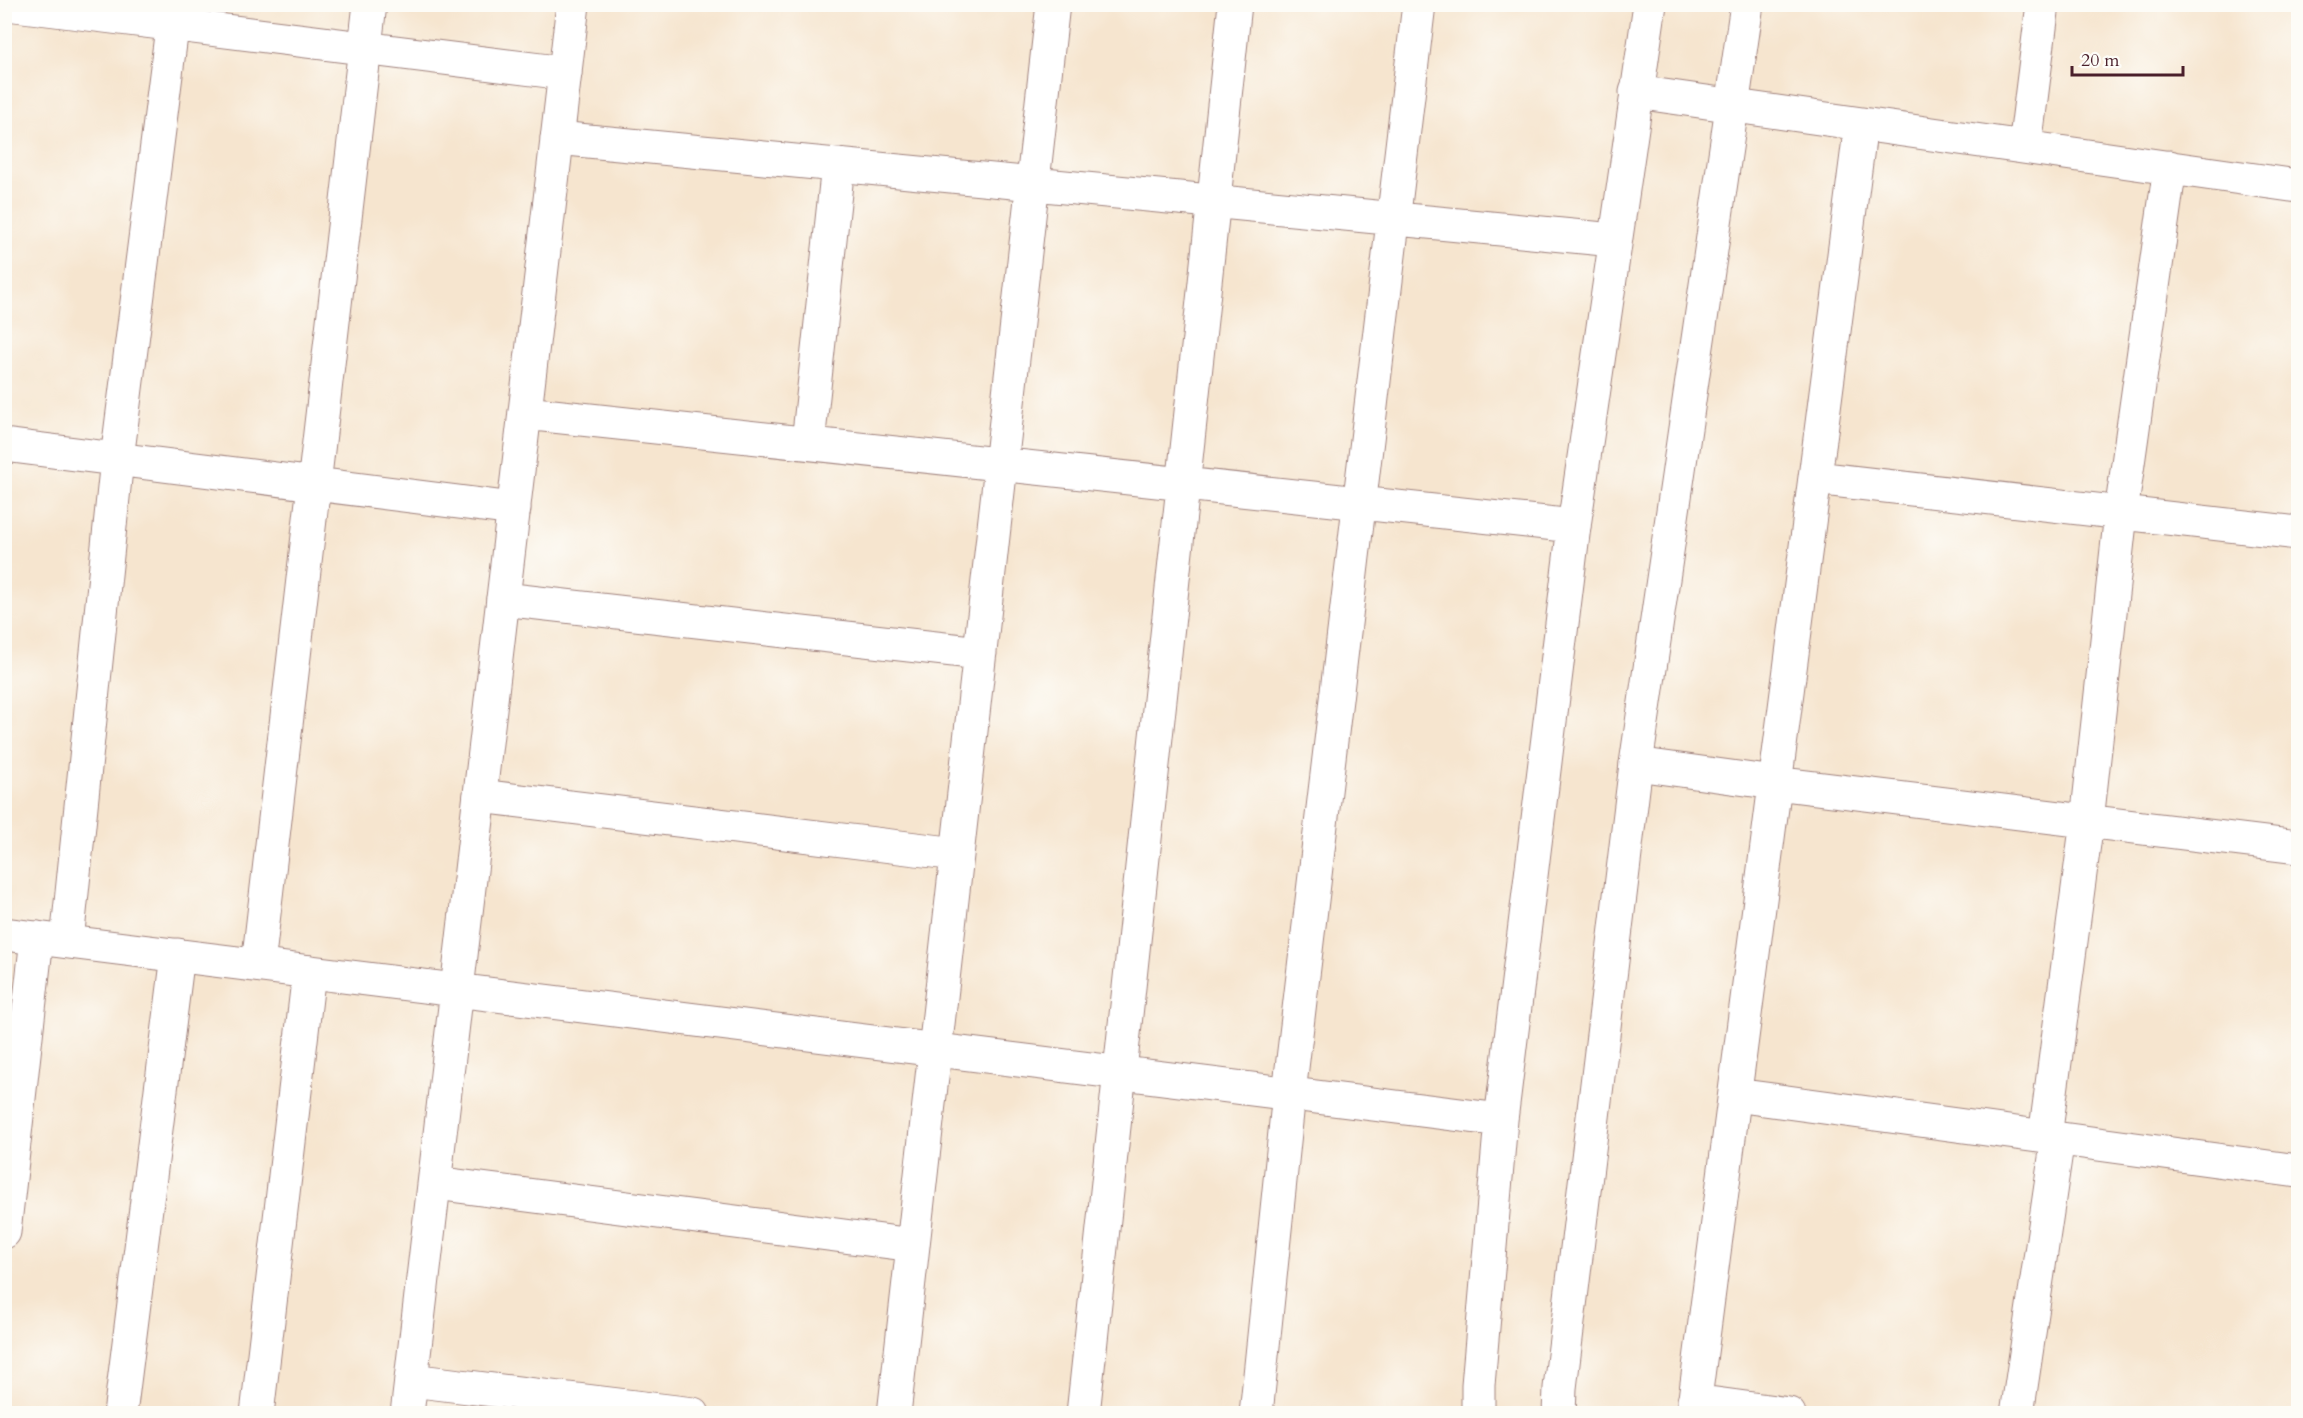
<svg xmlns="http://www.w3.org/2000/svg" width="2303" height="1418" font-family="Cardo,serif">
<rect width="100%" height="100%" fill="#fdfcf7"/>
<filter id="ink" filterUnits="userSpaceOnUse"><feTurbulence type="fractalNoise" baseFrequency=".0167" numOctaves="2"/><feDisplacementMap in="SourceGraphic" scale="12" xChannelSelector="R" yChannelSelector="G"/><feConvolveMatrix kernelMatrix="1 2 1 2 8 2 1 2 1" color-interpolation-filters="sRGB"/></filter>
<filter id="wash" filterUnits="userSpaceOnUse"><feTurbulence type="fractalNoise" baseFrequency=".008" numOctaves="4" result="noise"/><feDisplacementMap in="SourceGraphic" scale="24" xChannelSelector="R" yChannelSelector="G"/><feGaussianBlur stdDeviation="1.35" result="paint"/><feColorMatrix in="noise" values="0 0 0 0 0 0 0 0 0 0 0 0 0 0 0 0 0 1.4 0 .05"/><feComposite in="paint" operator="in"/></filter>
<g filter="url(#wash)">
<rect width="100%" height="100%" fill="#f6e5cf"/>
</g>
<g filter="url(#ink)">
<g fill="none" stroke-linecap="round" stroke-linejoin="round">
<defs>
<path id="street" d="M 7,4 L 565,73
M 1636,92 L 2298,186
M 557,138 L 1614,240
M 2025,147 L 2043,4
M 525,413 L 1574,526
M 808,443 L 838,165
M 4,445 L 514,509
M 1815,478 L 2298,533
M 503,599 L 980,653
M 1636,764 L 1775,783 L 2298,847
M 480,796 L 957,854
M 67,941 L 117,459 L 175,4
M 258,965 L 370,4
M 1735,1095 L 2298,1171
M 2045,1137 L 2087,821 L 2121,513 L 2170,167
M 435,1183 L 913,1245
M 4,1232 L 37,938
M 411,1380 L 693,1414
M 1694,1401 L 1789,1414
M 120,1414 L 178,955
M 257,1414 L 309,972
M 894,1414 L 1053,4
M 1083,1414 L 1235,4
M 1256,1414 L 1289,1093 L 1419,4
M 1693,1414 L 1861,124
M 2017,1414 L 2058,1138"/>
<path id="secondary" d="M 4,934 L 1501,1120
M 407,1414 L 573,4
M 1478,1414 L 1478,1385 L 1501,1120 L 1574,526 L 1650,4
M 1559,1414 L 1560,1388 L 1636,764 L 1747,4"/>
</defs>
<use href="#street" stroke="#a0827d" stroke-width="35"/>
<use href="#secondary" stroke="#a0827d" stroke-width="35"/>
<use href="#street" stroke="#fff" stroke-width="33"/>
<use href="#secondary" stroke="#fff" stroke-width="33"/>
</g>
</g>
<rect width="2303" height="1418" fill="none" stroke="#fdfcf7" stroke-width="24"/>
<path d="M2072 66v9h111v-9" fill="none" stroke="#4a1f2b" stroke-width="3"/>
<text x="2081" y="66" font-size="18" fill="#4a1f2b" stroke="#fdfcf7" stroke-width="4.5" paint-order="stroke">20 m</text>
</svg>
